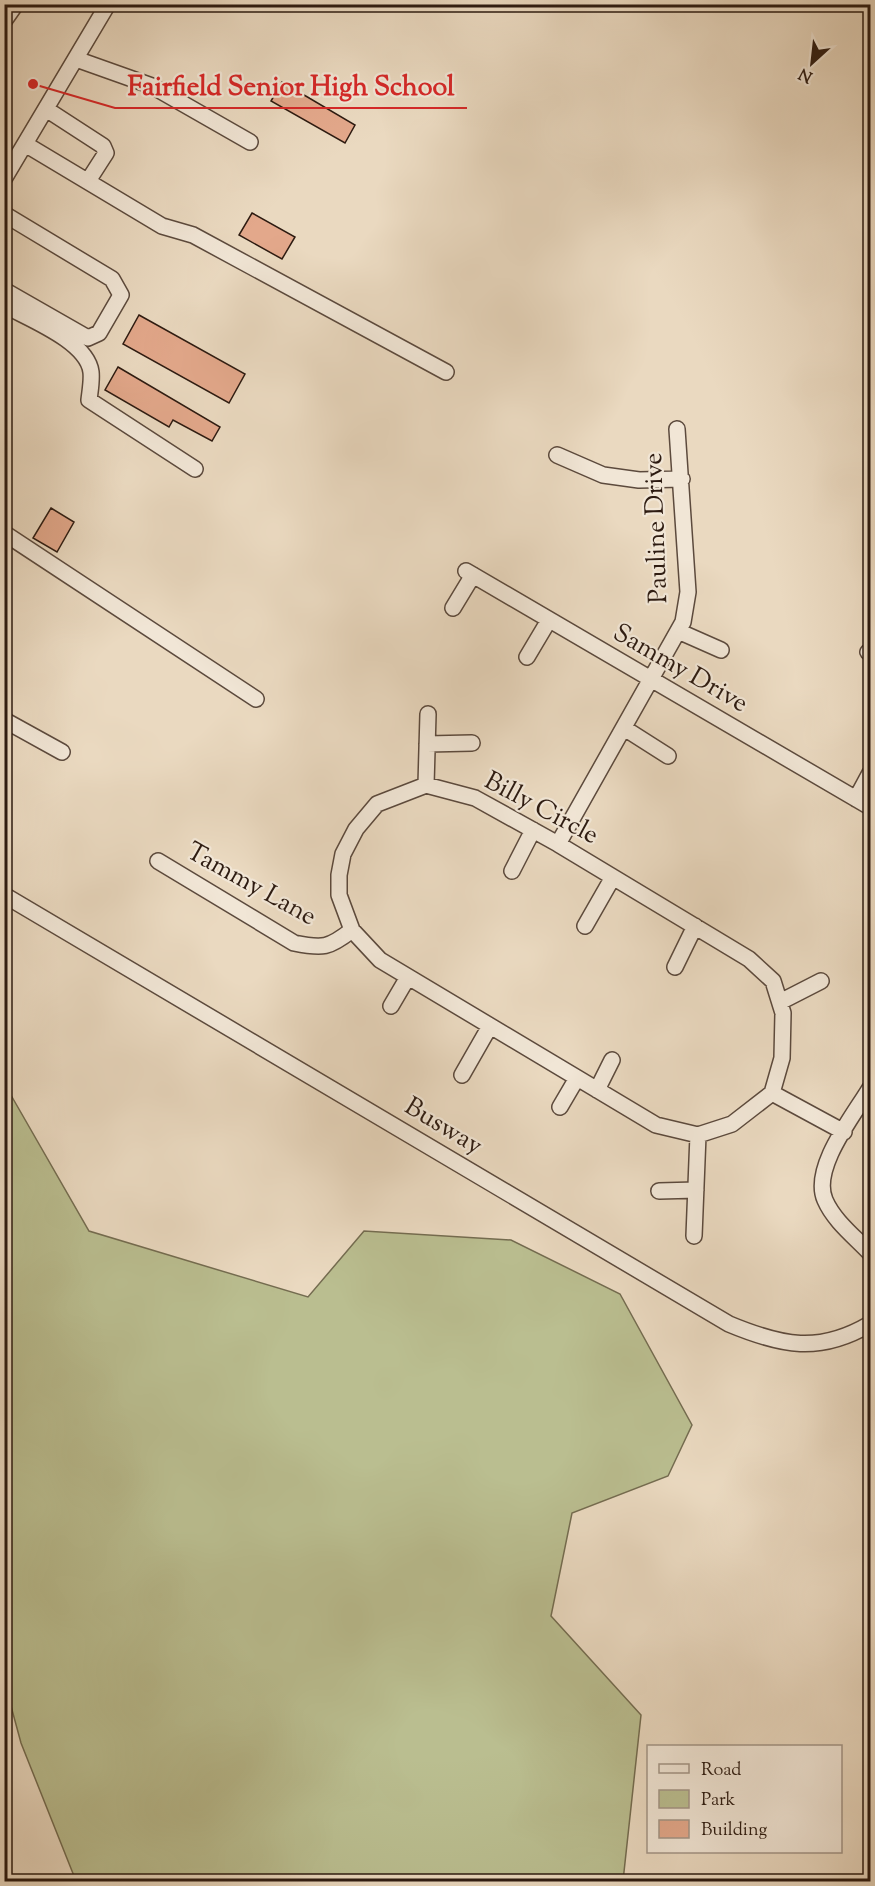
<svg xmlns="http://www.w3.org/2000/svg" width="875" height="1886" font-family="'Sorts Mill Goudy',serif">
<rect width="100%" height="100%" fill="#ead9c0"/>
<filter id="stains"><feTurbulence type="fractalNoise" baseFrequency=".00333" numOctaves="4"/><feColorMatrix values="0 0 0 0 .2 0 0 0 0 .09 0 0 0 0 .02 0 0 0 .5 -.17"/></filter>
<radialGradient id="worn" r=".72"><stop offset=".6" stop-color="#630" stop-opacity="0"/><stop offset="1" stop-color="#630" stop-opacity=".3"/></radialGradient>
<path fill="#babe90" stroke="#746c50" stroke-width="1.5" d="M 4,1083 L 89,1231 L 308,1297 L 364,1231 L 511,1240 L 620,1294 L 692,1425 L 668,1476 L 572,1513 L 551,1616 L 641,1715 L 623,1881 L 76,1881 L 21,1743 L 5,1684 Z"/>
<path fill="#e3a88b" stroke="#2d1b11" stroke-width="1.5" d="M 282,82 L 355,125 L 345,143 L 271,101 Z
M 252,213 L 295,237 L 282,259 L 239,235 Z
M 139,315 L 245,374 L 229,403 L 123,344 Z
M 118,367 L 220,427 L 212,441 L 173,420 L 169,427 L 105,390 Z
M 51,508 L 74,522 L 57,552 L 33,538 Z"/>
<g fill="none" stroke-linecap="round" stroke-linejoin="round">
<defs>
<path id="minor" d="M 4,21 L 16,4
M 76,59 L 152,86 L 250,142
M 46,109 L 103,146 L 106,153 L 88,181
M 25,144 L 162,226 L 193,235 L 446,372
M 4,179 L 108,4
M 4,214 L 112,279 L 121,295 L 99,333 L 88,338 L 4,290
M 4,305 C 29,319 87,341 91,372 C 92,381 90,391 89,400 L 195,469
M 557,455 L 603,475 L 639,480 L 682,479
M 4,533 L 256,699
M 466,571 L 870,807
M 453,608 L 473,575
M 678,631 L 721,650
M 868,652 L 870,653
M 527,657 L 549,620
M 4,720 L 62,752
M 624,728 L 668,756
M 427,744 L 472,743
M 426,785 L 475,798 L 558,844 L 749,959 L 773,981 L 783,1013 L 782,1058 L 772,1093 L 732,1124 L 698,1135 L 656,1125 L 380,960 L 352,930 L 339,895 L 339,875 L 343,854 L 356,829 L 377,804 Z
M 426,785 L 428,714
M 856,799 L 870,773
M 558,844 L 683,622 L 688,592 L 677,429
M 158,861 L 294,943 C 323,949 329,948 352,930
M 512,871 L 533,830
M 4,895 L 729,1324 C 782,1346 819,1354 870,1324
M 585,926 L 613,877
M 675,967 L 695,926
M 780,1002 L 821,981
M 391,1006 L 408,977
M 462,1075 L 490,1026
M 870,1088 C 854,1115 811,1168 825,1200 C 834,1221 855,1237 870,1253
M 597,1090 L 612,1060
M 772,1093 L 844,1132
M 560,1107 L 577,1078
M 659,1191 L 696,1190
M 694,1236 L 698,1135"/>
</defs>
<use href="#minor" stroke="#5c4a3d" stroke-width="18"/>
<use href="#minor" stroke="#f1e6d6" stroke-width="15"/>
</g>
<g text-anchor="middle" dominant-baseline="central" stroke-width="4.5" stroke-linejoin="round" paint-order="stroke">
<g font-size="26" fill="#2d1b11" stroke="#f1e6d6">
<text transform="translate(657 528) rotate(-92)">Pauline Drive</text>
<text transform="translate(680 669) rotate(30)">Sammy Drive</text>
<text transform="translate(541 809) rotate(28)">Billy Circle</text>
<text transform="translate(251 885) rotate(29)">Tammy Lane</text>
<text transform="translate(443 1127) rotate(31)">Busway</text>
</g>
</g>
<path fill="none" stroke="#d62828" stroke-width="2" d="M33 84L115 108H467"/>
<circle fill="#d62828" stroke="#f1e6d6" stroke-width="2" cx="33" cy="84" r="6"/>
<g font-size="27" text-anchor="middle" font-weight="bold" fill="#d62828" stroke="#f1e6d6" stroke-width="4.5" stroke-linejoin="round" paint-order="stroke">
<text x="291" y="95">Fairfield Senior High School</text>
</g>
<rect width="875" height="1886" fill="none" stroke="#ead9c0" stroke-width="24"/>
<rect x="6" y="6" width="863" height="1874" fill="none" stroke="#2d1b11" stroke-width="3"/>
<rect x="12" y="12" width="851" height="1862" fill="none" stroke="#2d1b11" stroke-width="1.5"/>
<rect x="647" y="1745" width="195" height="108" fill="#f1e6d6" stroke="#a39587" stroke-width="1.5"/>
<rect x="659" y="1764" width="30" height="9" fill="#f1e6d6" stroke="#a39587" stroke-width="1.5"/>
<text x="701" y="1775" font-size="18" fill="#2d1b11">Road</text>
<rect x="659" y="1790" width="30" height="18" fill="#babe90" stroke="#a39587" stroke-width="1.5"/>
<text x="701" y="1805" font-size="18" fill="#2d1b11">Park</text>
<rect x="659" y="1820" width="30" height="18" fill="#e3a88b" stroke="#a39587" stroke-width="1.5"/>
<text x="701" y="1835" font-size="18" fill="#2d1b11">Building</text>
<g transform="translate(812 63) rotate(207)" stroke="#f1e6d6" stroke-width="4.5" paint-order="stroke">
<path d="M0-4.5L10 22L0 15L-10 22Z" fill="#2d1b11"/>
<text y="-9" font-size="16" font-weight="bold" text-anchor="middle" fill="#2d1b11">N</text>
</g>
<rect width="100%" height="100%" filter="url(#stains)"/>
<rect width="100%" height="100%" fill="url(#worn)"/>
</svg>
